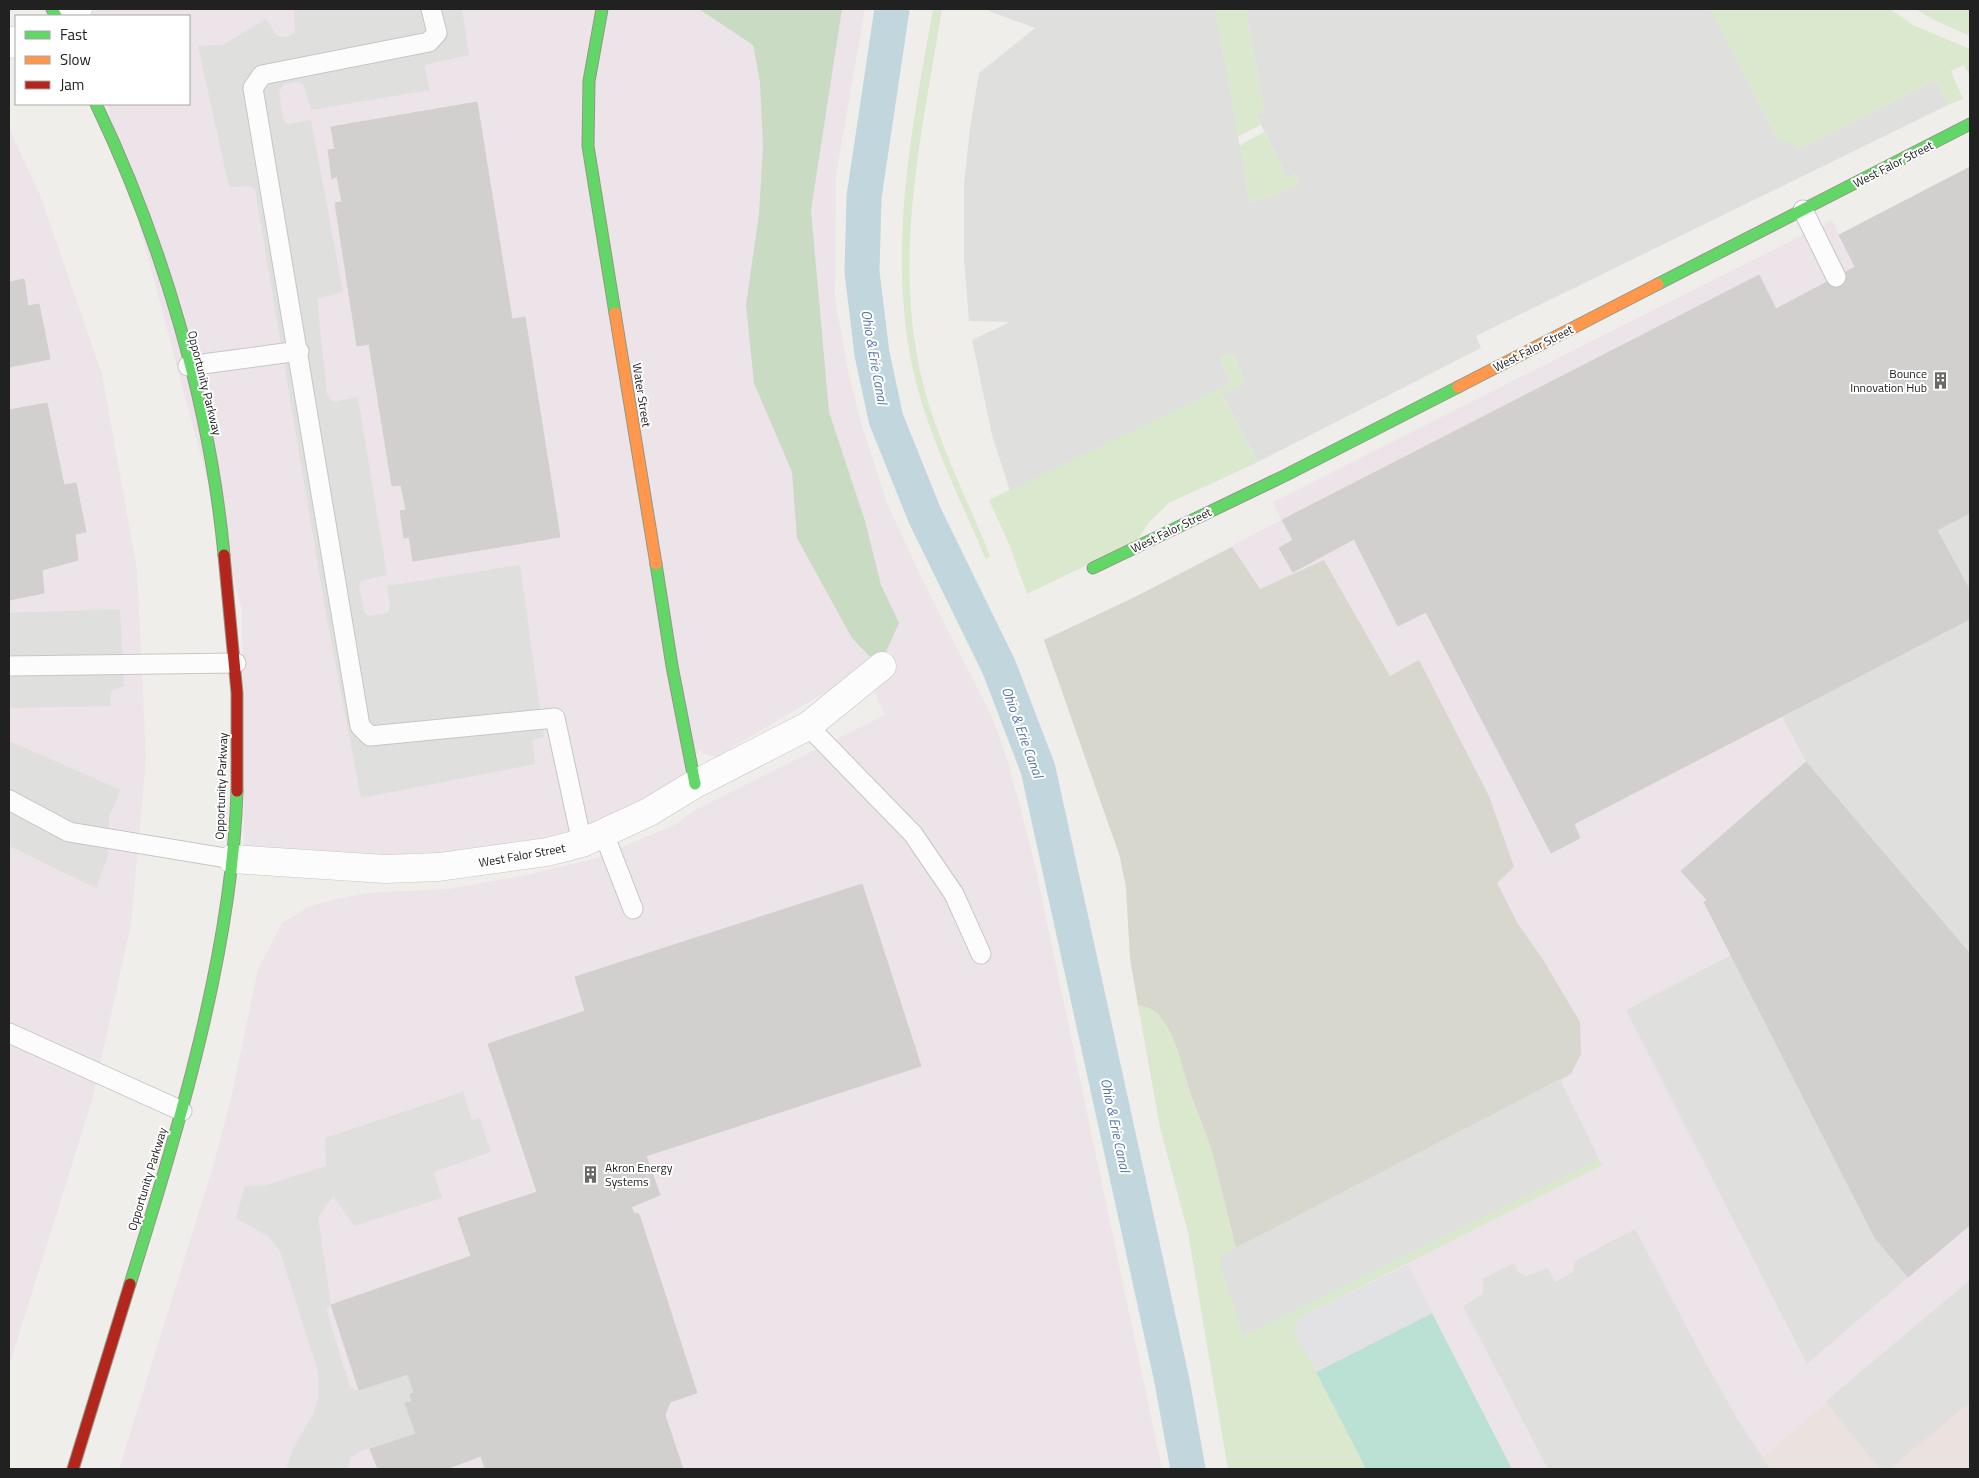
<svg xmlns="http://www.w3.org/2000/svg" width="1979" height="1478" font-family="'Titillium Web',sans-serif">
<rect width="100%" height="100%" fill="#efeeeb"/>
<path fill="#ebe1de" d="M 1970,1281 L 1970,1469 L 1770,1469 L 1762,1457 Z"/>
<path fill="#ece4e8" d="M 65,9 L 865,9 L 836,175 L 835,298 L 849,376 L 863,429 L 887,503 L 922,579 L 992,717 L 1009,765 L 1034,861 L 1162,1469 L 119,1469 L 213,1167 L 231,1099 L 258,969 L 282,923 L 310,906 L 337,899 L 367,893 L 449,889 L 531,874 L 597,858 L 674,825 L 695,810 L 885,715 L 864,669 L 716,757 L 704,754 L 700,749 L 682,778 L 607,824 L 476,855 L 397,861 L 244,848 L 242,610 L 107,104 L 189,104 L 189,16 L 68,16 Z
M 9,129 L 40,195 L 102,374 L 137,570 L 146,760 L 131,924 L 93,1097 L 9,1366 Z
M 1832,220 L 1970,492 L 1970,513 L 1938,531 L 1970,591 L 1970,619 L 1782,717 L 1806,763 L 1970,954 L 1970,1281 L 1762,1457 L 1770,1469 L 1228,1469 L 1188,1232 L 1160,1127 L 1149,1066 L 1130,958 L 1126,887 L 1120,857 L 1044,640 L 1135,597 L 1281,520 L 1273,502 Z"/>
<path fill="#d7d7cd" d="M 1232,547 L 1260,589 L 1324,560 L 1390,676 L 1419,660 L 1489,796 L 1514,867 L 1497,883 L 1518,924 L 1542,958 L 1580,1022 L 1581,1054 L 1571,1074 L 1236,1248 L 1211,1149 L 1191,1095 L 1172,1036 L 1158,1014 L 1149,1008 L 1138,1005 L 1130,958 L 1126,887 L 1120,857 L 1044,640 L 1135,597 Z"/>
<path fill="#dae9cd" d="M 933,9 L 942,9 C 922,134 891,261 924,387 C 938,442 969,503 990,556 L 986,560 C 961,500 927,434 913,370 C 887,250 912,127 933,9 Z
M 1215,9 L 1246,9 L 1264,112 L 1256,115 L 1260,125 L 1237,137 Z
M 1710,9 L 1890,9 L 1913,25 L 1970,49 L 1970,77 L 1964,65 L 1951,71 L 1963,99 L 1948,105 L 1936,80 L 1799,149 L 1779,141 Z
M 1916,9 L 1970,9 L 1970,36 L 1934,20 Z
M 1264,132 L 1287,178 L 1295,174 L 1299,183 L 1281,193 L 1250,203 L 1239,146 Z
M 1229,354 L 1234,356 L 1245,383 L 1222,396 L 1258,462 L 1169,503 L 1149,522 L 1137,541 L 1027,594 L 1009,544 L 989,500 L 1231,383 L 1221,361 L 1222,357 Z
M 1138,1005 C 1175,1010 1181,1068 1191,1096 C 1198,1115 1206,1132 1212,1151 C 1221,1183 1226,1216 1236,1248 L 1226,1253 L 1243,1336 L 1599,1159 L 1602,1165 L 1297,1319 L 1294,1330 L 1366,1469 L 1228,1469 L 1188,1232 L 1160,1127 Z"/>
<path fill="#c9dbc3" d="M 699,9 L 842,9 L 811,210 L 829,412 L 865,521 L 881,585 L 899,623 L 884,656 L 869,656 L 852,638 L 797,538 L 792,472 L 754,383 L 746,305 L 759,214 L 763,146 L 760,82 L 753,45 Z"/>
<path fill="#bbe1d5" d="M 1432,1313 L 1512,1469 L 1366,1469 L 1316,1372 Z"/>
<path fill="#dfdfde" d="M 294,9 L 462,9 L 469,55 L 424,65 L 430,90 L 311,110 L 304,85 L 299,82 L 284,84 L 279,92 L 283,119 L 288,124 L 311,120 L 343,292 L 317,299 L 327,394 L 333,402 L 358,397 L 387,575 L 361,581 L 359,587 L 364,611 L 368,616 L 388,613 L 390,604 L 387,586 L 520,565 L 544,737 L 532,740 L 535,764 L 361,798 L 328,625 L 255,189 L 250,186 L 229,187 L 198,46 L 223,45 L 266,19 L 277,36 L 287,37 L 295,33 Z
M 989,9 L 1215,9 L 1250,203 L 1281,193 L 1299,183 L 1295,174 L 1287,178 L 1256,115 L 1264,112 L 1246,9 L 1710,9 L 1779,141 L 1787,142 L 1799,149 L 1936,80 L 1948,105 L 1476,336 L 1481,348 L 1258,462 L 1222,395 L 1245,383 L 1234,356 L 1229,354 L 1222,357 L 1221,361 L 1231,383 L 1010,491 L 992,435 L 972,340 L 1010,322 L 969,321 L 964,259 L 964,184 L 970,128 L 979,73 L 1035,28 L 989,11 Z
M 1970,513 L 1970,591 L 1937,530 Z
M 120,609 L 124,686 L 111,691 L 110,706 L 9,708 L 9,613 Z
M 1970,619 L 1970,954 L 1806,762 L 1782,717 Z
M 9,741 L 121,790 L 109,816 L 108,856 L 96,888 L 9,846 Z
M 1731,955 L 1875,1238 L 1908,1277 L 1807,1364 L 1626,1010 Z
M 1560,1079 L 1599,1159 L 1243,1336 L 1220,1265 L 1222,1255 Z
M 463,1092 L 472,1120 L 480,1118 L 491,1152 L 436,1171 L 434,1174 L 442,1198 L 354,1226 L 333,1196 L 318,1217 L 331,1305 L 327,1308 L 327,1312 L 350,1387 L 354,1390 L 359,1390 L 408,1374 L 414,1393 L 410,1394 L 412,1402 L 406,1403 L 416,1434 L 361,1451 L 351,1458 L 347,1469 L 286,1469 L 293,1449 L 313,1414 L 318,1400 L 318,1372 L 280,1251 L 268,1236 L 236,1218 L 245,1186 L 263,1186 L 326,1166 L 325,1138 Z
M 1635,1229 L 1703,1358 L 1738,1420 L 1770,1469 L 1548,1469 L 1463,1306 L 1483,1294 L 1484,1284 L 1482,1279 L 1514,1263 L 1519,1273 L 1526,1276 L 1548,1268 L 1555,1282 L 1573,1272 L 1575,1261 Z
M 1970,1280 L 1970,1402 L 1889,1469 L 1880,1469 L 1826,1402 L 1827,1400 Z"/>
<path fill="#e2e1e4" d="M 1408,1265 L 1432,1313 L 1316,1372 L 1294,1330 L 1297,1319 Z"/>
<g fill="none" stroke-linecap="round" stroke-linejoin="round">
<path stroke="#c2d6de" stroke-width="35" d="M 892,9 L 864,197 L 862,272 L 872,354 L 886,419 L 925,516 L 999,667 L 1038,769 L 1172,1381 L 1188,1469"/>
</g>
<path fill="#d2d0ce" stroke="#d2d0cd" d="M 477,102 L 512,319 L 525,317 L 560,537 L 413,561 L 409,537 L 404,538 L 400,511 L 406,510 L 401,485 L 392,486 L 369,344 L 357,346 L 335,203 L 342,202 L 337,176 L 332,179 L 328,150 L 335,149 L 331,127 Z
M 1970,167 L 1970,492 L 1839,235 Z
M 1855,267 L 1970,492 L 1970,513 L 1937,530 L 1970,591 L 1970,619 L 1574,824 L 1580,838 L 1551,853 L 1426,612 L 1398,626 L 1354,539 L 1293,572 L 1279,548 L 1293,540 L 1282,520 L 1759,275 L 1776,309 Z
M 24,279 L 28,306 L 39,304 L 50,359 L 9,367 L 9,282 Z
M 47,403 L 64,485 L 76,483 L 86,532 L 75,534 L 78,560 L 42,570 L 44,593 L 9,600 L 9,410 Z
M 1806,762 L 1970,954 L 1970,1225 L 1908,1277 L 1875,1238 L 1704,902 L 1707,900 L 1681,871 Z
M 862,884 L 921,1066 L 646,1156 L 660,1195 L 631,1207 L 634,1213 L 639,1214 L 697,1393 L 670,1402 L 665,1415 L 683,1469 L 485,1469 L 481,1456 L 446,1469 L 378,1469 L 370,1449 L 416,1434 L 405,1403 L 412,1402 L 410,1394 L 414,1393 L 408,1374 L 359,1390 L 331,1305 L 471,1256 L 458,1218 L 537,1192 L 488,1044 L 585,1011 L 575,977 Z"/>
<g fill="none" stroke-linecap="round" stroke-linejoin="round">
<defs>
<path id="lane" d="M 431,9 L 437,33 L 429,42 L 262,75 L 253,88 L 360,726 L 370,736 L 555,718 L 582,843
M 1803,210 L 1836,277
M 188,366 L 299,351
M 9,666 L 236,663
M 808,726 L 913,834 L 954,894 L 981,954
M 9,800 L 69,832 L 232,859
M 604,834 L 633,909
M 9,1033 L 182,1111"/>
<path id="street" d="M 63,16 L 78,9
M 9,44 L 16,40
M 232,859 L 385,869 L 439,867 L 547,852 L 582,843 L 649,812 L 695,784 L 808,726 L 882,666"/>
<path id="fast" d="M 52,9 L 56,16
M 602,9 L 589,81 L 588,146 L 615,313
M 96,104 C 162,241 210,404 224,555
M 1658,284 L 1970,124
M 656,564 L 672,666 L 695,784
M 1093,568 L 1286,475 L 1458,387
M 130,1284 C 178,1129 232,954 237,791"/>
<path id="slow" d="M 615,313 L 656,564
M 1458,387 L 1658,284"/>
<path id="jam" d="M 224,555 L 237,693 L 237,791
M 73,1469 L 130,1284"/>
</defs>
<use href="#lane" stroke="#c6c6c4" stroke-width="21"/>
<use href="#street" stroke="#c6c6c4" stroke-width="29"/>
<use href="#fast" stroke="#949884" stroke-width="13"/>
<use href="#slow" stroke="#949884" stroke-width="13"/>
<use href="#jam" stroke="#949884" stroke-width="13"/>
<use href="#lane" stroke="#fdfcfc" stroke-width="19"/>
<use href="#street" stroke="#fdfcfc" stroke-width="28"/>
<use href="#fast" stroke="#63d668" stroke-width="11"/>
<use href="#slow" stroke="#ff974d" stroke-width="11"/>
<use href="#jam" stroke="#b3261e" stroke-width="11"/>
</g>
<defs>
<symbol id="building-bare" viewBox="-9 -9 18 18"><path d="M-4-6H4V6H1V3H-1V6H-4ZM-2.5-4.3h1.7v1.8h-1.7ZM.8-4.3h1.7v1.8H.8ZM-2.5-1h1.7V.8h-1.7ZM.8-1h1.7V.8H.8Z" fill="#696968" stroke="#fff" stroke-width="2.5" paint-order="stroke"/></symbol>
</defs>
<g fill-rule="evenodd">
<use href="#building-bare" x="1928" y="368" width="25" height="25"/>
<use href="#building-bare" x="578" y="1162" width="25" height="25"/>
</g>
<g text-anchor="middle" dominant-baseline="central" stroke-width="4" stroke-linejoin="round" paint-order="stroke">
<g font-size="12" fill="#212121" stroke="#fff">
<text transform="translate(1893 164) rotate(-27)">West Falor Street</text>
<text transform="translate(1533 348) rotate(-27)">West Falor Street</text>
<text transform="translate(205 383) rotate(76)">Opportunity Parkway</text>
<text transform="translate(642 395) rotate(81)">Water Street</text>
<text transform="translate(1171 530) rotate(-26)">West Falor Street</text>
<text transform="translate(221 786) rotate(-88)">Opportunity Parkway</text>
<text transform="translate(522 855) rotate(-10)">West Falor Street</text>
<text transform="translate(147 1179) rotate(-73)">Opportunity Parkway</text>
</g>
<g font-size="12" fill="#212121" stroke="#fff" text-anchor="end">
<text x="1927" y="373">Bounce<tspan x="1927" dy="14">Innovation Hub</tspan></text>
<text x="605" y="1167" text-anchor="start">Akron Energy<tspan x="605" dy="14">Systems</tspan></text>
</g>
<g font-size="14" font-style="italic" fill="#5677a8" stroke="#fff">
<text transform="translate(875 357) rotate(80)">Ohio &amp; Erie Canal</text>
<text transform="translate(1023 732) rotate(70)">Ohio &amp; Erie Canal</text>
<text transform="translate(1116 1125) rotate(78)">Ohio &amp; Erie Canal</text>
</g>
</g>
<rect width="1979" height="1478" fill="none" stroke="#212121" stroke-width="20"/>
<rect x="15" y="15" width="175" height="90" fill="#ffffff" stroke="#a6a6a6"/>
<rect x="25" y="31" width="25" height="8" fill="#63d668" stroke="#a6a6a6"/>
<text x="60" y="40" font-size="15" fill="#212121">Fast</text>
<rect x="25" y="56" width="25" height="8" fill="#ff974d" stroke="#a6a6a6"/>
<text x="60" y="65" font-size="15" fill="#212121">Slow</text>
<rect x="25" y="81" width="25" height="8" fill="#b3261e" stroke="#a6a6a6"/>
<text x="60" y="90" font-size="15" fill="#212121">Jam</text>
</svg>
